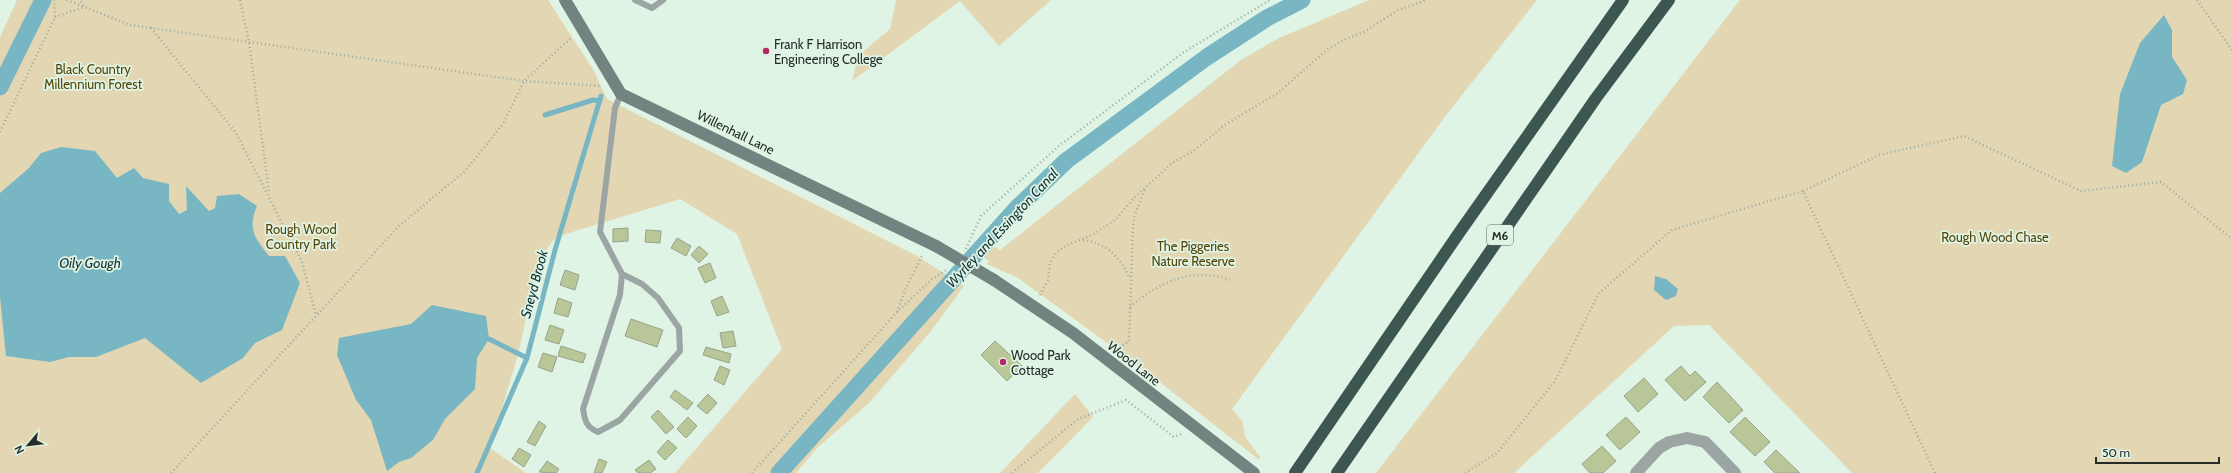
<svg xmlns="http://www.w3.org/2000/svg" width="2232" height="473" font-family="Cabin,sans-serif">
<rect width="100%" height="100%" fill="#dff4e4"/>
<path fill="#e3d6b3" d="M 17,0 L 548,0 L 594,71 L 607,99 L 917,256 L 964,286 L 931,331 L 869,403 L 817,448 L 796,473 L 675,473 L 782,349 L 737,234 L 680,199 L 556,237 L 539,259 L 518,355 L 490,448 L 526,473 L 0,473 L 0,37 Z
M 896,0 L 1051,0 L 999,46 L 960,1 L 852,81 L 858,56 L 890,29 Z
M 1369,0 L 1537,0 L 1447,114 L 1232,409 L 1243,422 L 1245,437 L 1261,458 L 1258,459 L 1147,372 L 1018,278 L 987,264 L 989,261 L 979,255 L 996,247 L 1000,250 L 1241,60 L 1279,38 Z
M 1740,0 L 2232,0 L 2232,473 L 1852,473 L 1709,325 L 1674,326 L 1514,473 L 1376,473 Z
M 1075,394 L 1093,417 L 1038,473 L 1000,473 Z"/>
<path fill="#79b6c3" d="M 2164,15 L 2172,30 L 2172,57 L 2187,80 L 2183,94 L 2161,105 L 2142,162 L 2126,173 L 2112,166 L 2120,94 L 2140,43 Z
M 61,147 L 95,151 L 117,178 L 134,168 L 143,178 L 169,184 L 169,201 L 179,214 L 187,210 L 186,186 L 209,211 L 215,208 L 217,196 L 239,194 L 257,206 C 247,229 255,238 269,256 L 285,256 L 300,283 L 282,330 L 255,343 L 243,358 L 201,383 L 145,338 L 96,357 L 69,357 L 50,362 L 6,356 L 0,297 L 0,193 L 29,168 L 41,153 Z
M 1655,276 L 1666,279 L 1678,289 L 1676,296 L 1666,300 L 1654,290 Z
M 432,305 L 486,316 L 489,339 L 477,358 L 475,389 L 445,419 L 433,440 L 411,458 L 399,462 L 387,471 L 371,420 L 356,400 L 337,355 L 339,338 L 411,324 Z"/>
<g fill="none" stroke-linecap="round" stroke-linejoin="round">
<path stroke="#79b6c3" stroke-width="5" d="M 545,115 L 593,100 L 600,101
M 489,339 L 527,358
M 477,473 L 527,358 L 555,250 L 601,96"/>
<path stroke="#79b6c3" stroke-width="17" d="M 0,87 L 43,0
M 779,473 L 1017,208 L 1066,161 L 1207,57 L 1267,18 L 1302,0"/>
</g>
<path fill="#b9c798" stroke="#9aa18c" d="M 628,228 L 628,241 L 613,242 L 613,229 Z
M 646,230 L 661,231 L 660,243 L 645,242 Z
M 677,238 L 691,246 L 686,256 L 671,248 Z
M 699,246 L 708,254 L 699,263 L 691,255 Z
M 710,263 L 716,278 L 705,283 L 698,268 Z
M 565,270 L 579,275 L 575,290 L 560,285 Z
M 722,296 L 729,312 L 717,316 L 711,301 Z
M 558,298 L 572,303 L 568,317 L 554,313 Z
M 631,319 L 663,330 L 657,347 L 625,336 Z
M 550,325 L 564,330 L 559,344 L 545,340 Z
M 733,331 L 736,346 L 723,348 L 720,333 Z
M 995,341 L 1022,366 L 1007,381 L 981,355 Z
M 561,346 L 586,354 L 583,363 L 558,356 Z
M 706,347 L 731,354 L 729,363 L 703,355 Z
M 543,353 L 557,357 L 552,372 L 538,367 Z
M 720,366 L 730,370 L 724,385 L 714,380 Z
M 1681,366 L 1690,376 L 1695,371 L 1706,382 L 1685,401 L 1665,380 Z
M 1644,378 L 1658,394 L 1638,412 L 1624,396 Z
M 1717,382 L 1743,410 L 1729,423 L 1703,397 Z
M 675,390 L 693,403 L 687,410 L 670,397 Z
M 708,394 L 717,403 L 707,414 L 697,406 Z
M 658,410 L 674,427 L 666,434 L 651,417 Z
M 688,417 L 697,426 L 686,438 L 677,429 Z
M 1626,417 L 1640,432 L 1620,450 L 1606,435 Z
M 1745,417 L 1770,442 L 1755,456 L 1730,432 Z
M 539,421 L 546,426 L 535,446 L 527,442 Z
M 668,440 L 677,448 L 665,460 L 657,452 Z
M 1602,446 L 1616,461 L 1603,473 L 1590,473 L 1582,464 Z
M 519,448 L 531,455 L 524,467 L 512,459 Z
M 1776,450 L 1800,473 L 1775,473 L 1764,462 Z
M 599,459 L 607,462 L 602,473 L 594,473 Z
M 649,460 L 656,469 L 650,473 L 638,473 L 635,470 Z
M 547,461 L 559,469 L 556,473 L 539,472 Z"/>
<g fill="none" stroke-linecap="round" stroke-linejoin="round">
<path stroke="#9caca0" stroke-width="2.5" stroke-dasharray="1 3" stroke-linecap="butt" d="M 67,0 L 130,25 L 524,81 L 601,86
M 240,0 L 249,42 L 269,193
M 2197,0 L 2232,50
M 55,17 L 84,7 L 80,0
M 151,28 L 236,133 L 302,262 L 316,315
M 0,132 L 55,17 L 54,0
M 1803,191 L 1879,155 L 1964,136 L 2081,191 L 2161,182 L 2232,239
M 1083,240 C 1107,243 1121,258 1130,279
M 966,249 L 981,216 L 1060,145 L 1184,52 L 1270,0
M 1040,295 L 1048,280 L 1050,263 L 1056,253 L 1065,246 L 1094,234 L 1116,219 L 1133,199 L 1172,163 L 1192,152 L 1226,124 L 1278,93 L 1328,49 L 1346,39 L 1364,32 L 1398,10 L 1427,0
M 1130,307 C 1161,281 1193,266 1233,281
M 897,312 L 905,290 L 923,254
M 1116,350 L 1129,341 L 1133,228 L 1134,217 L 1145,189
M 171,473 L 400,225 L 465,171 L 503,124 L 524,81 L 572,37
M 752,473 L 897,312 L 932,279 L 948,269
M 1012,473 L 1078,419 L 1126,400 L 1174,437 L 1181,434
M 1465,473 L 1497,453 L 1555,381 L 1599,293 L 1672,230 L 1803,191 L 1935,473"/>
<path stroke="#9ba6a4" stroke-width="6" d="M 635,0 L 652,8 L 663,0
M 621,94 L 615,108 L 600,232 L 622,274 L 642,284 L 658,298 L 679,328 L 680,351 L 620,420 L 598,432 C 586,427 585,421 583,409 L 620,295 L 622,274"/>
<path stroke="#9ba6a4" stroke-width="12" d="M 1636,473 L 1659,448 L 1669,442 L 1687,438 L 1705,442 L 1735,473"/>
<path stroke="#738480" stroke-width="12" d="M 565,0 L 621,94 L 936,246
M 994,280 L 1073,333 L 1254,473"/>
<path stroke="#3e5652" stroke-width="12" d="M 1295,473 L 1459,233 L 1623,0
M 1337,473 L 1596,98 L 1669,0"/>
<path stroke="#738480" stroke-width="12" d="M 936,246 L 994,280"/>
</g>
<g fill="#b42965" stroke="#dff4e4" stroke-width="1.5">
<circle cx="766" cy="51" r="4"/>
<circle cx="1003" cy="362" r="4"/>
</g>
<g text-anchor="middle" dominant-baseline="central" stroke-width="3.5" stroke-linejoin="round" paint-order="stroke">
<rect fill="#dff4e4" stroke="#5d685f" stroke-width="1" x="1487" y="225" width="26" height="20" rx="3"/>
<g font-size="12" font-weight="bold" fill="#252c26">
<text x="1500" y="235">M6</text>
</g>
<g font-size="13" fill="#252c26" stroke="#dff4e4" text-anchor="start">
<text x="774" y="44">Frank F Harrison<tspan x="774" dy="15">Engineering College</tspan></text>
<text x="1011" y="355">Wood Park<tspan x="1011" dy="15">Cottage</tspan></text>
</g>
<g font-size="13" fill="#564509" stroke="#dff4e4">
<text x="93" y="69">Black Country<tspan x="93" dy="15">Millennium Forest</tspan></text>
<text x="301" y="229">Rough Wood<tspan x="301" dy="15">Country Park</tspan></text>
<text x="1995" y="237">Rough Wood Chase</text>
<text x="1193" y="246">The Piggeries<tspan x="1193" dy="15">Nature Reserve</tspan></text>
</g>
<g font-size="13" fill="#252c26" stroke="#dff4e4">
<text transform="translate(736 132) rotate(26)">Willenhall Lane</text>
<text transform="translate(1134 363) rotate(38)">Wood Lane</text>
</g>
<g font-size="14" font-style="italic" fill="#123137" stroke="#dff4e4">
<text transform="translate(1002 228) rotate(-47)">Wyrley and Essington Canal</text>
<text x="90" y="263">Oily Gough</text>
<text transform="translate(534 284) rotate(-75)">Sneyd Brook</text>
</g>
</g>
<g transform="translate(28 445) rotate(242)" stroke="#dff4e4" stroke-width="3" paint-order="stroke">
<path d="M0-3L7 15L0 10L-7 15Z" fill="#252c26"/>
<text y="-6" font-size="11" font-weight="bold" text-anchor="middle" fill="#252c26">N</text>
</g>
<path d="M2096 457v6h123v-6" fill="none" stroke="#252c26" stroke-width="2"/>
<text x="2102" y="457" font-size="12" fill="#252c26" stroke="#dff4e4" stroke-width="3" paint-order="stroke">50 m</text>
</svg>
